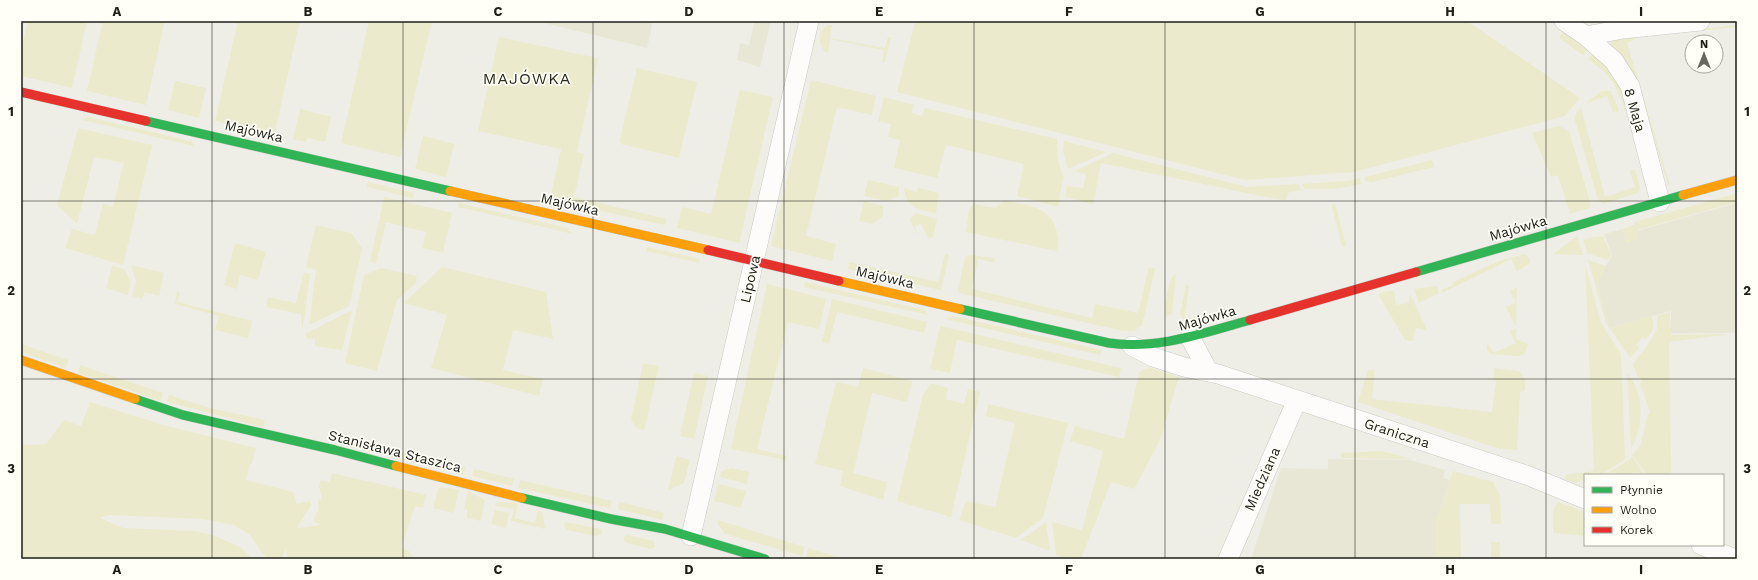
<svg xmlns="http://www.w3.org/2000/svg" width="1758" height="580" font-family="'Work Sans',sans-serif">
<rect width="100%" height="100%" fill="#efeee6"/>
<path fill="#e8e7d6" d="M 536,21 L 653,21 L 647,48 Z
M 755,21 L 771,21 L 760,67 L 737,60 L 740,43 L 749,45 Z
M 1737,203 L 1737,333 L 1671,333 L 1671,311 L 1609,328 L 1597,282 L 1612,255 L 1604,234 L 1622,229 L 1627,243 L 1639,238 L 1637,231 Z
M 1328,459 L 1410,460 L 1445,470 L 1443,478 L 1450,480 L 1436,522 L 1436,559 L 1251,559 L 1281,468 L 1328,469 Z"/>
<path fill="#ebeacc" d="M 28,21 L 87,21 L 72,88 L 21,76 L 21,50 Z
M 103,21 L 165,21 L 146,105 L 87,91 Z
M 238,21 L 300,21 L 274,135 L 215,121 Z
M 369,21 L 432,21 L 400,157 L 341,143 Z
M 915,21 L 1467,21 L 1580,98 L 1565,116 L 1354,172 L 1245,180 L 897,92 Z
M 828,25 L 832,25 L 830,38 L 885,48 L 888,37 L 891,37 L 885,62 L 882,62 L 884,50 L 830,39 L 828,53 L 825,52 C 818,43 817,32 828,25 Z
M 1737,25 L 1737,27 L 1638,37 L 1627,43 L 1670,185 L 1668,185 L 1634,73 L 1613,50 L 1610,43 L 1613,40 L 1621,38 Z
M 1563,32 L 1588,49 L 1583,55 L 1559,38 Z
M 499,37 L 598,58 L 577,152 L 584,154 L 574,197 L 667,219 L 665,225 L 550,200 L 561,149 L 478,131 Z
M 1592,53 C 1611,71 1620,83 1628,108 L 1625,110 C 1615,82 1612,77 1588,59 Z
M 637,68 L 697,82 L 679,158 L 621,144 L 620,140 Z
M 811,80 L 876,96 L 872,115 L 837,107 L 806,236 L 836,244 L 832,261 L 771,246 Z
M 175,81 L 206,88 L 199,118 L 168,110 Z
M 740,90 L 773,97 L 739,243 L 677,228 L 682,207 L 711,214 Z
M 1602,91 L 1611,91 L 1619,111 L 1613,112 L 1607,96 L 1586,103 Z
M 884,97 L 914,105 L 911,113 L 922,116 L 925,108 L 1057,139 L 1058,159 L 1063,177 L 1058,207 L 1017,196 L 1024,164 L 946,145 L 937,178 L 894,168 L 900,140 L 888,137 L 891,124 L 878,121 Z
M 1581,107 L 1605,197 L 1635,187 L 1630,171 L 1635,169 L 1640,187 L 1638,193 L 1603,204 L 1598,200 L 1574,117 Z
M 300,109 L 331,117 L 325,142 L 307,138 L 306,142 L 293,139 Z
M 88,117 L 191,141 L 194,146 L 82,120 Z
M 1559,126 L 1569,131 L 1590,202 L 1590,208 L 1570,214 L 1558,175 L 1551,177 L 1532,133 Z
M 78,128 L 152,145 L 123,265 L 65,248 L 72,229 L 95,235 L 103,204 L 113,207 L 124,163 L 94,157 L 77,224 L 57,205 Z
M 423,136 L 454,144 L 446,177 L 415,169 Z
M 1064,141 L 1106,152 L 1068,169 L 1063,152 Z
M 1113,153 L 1247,187 L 1298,184 L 1302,190 L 1289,192 L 1286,200 L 1276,199 L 1101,163 L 1093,204 L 1065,197 L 1067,186 L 1083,188 L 1086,174 L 1075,171 Z
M 1432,160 L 1434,167 L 1372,182 L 1365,181 L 1365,177 Z
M 1360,178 L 1361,184 L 1335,189 L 1305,189 L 1302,184 L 1346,181 Z
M 868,180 L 899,187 L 899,196 L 887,201 L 864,196 Z
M 368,182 L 414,193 L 413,198 L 367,187 Z
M 904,188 L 917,192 L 918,188 L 939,193 L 936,213 C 919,210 906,208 904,188 Z
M 1737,193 L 1737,202 L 1637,230 L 1639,238 L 1627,243 L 1622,229 L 1632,226 L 1635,222 Z
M 384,197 L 452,213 L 443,253 L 422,248 L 426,232 L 386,222 L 376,264 L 370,262 Z
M 1004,200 C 1027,206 1050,205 1057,232 C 1058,239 1060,245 1056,251 L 966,232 L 969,210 L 973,204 L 996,208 Z
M 864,201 L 883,206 L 883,216 L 872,224 L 859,221 Z
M 459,203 L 568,228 L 573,234 L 458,207 Z
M 1333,203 L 1335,204 L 1336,207 L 1346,245 L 1344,247 L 1342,246 L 1332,208 Z
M 915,213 L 937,219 L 933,238 L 928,237 L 921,224 L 915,226 L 918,235 L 917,234 L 910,220 Z
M 316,225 L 351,233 L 362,248 L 349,306 L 309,325 L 316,270 L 306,267 Z
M 1577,236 L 1583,255 L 1553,254 Z
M 1603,236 L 1611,255 L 1607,260 L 1587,253 L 1583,239 Z
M 235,243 L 266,252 L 258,280 L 240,275 L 237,289 L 224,285 Z
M 647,247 L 700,259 L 699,263 L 646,251 Z
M 945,254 L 949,255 L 941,290 L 848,269 L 849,262 L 938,282 Z
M 1525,254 L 1530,259 L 1530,264 L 1517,271 L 1511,259 L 1442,293 L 1441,290 L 1453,285 L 1453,282 L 1499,261 Z
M 970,255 L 995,258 L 994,263 L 978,259 L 972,289 L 1092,318 L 1095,304 L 1138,313 L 1149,267 L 1155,269 L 1142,325 L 1134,331 L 1123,331 L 959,293 L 958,290 L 965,257 Z
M 1588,260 L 1606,266 L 1597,283 L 1610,328 L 1651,316 C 1656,326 1653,332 1646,339 L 1642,338 L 1636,345 L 1639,348 L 1630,358 L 1606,323 Z
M 1585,263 L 1601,323 L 1621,354 L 1625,453 L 1625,460 L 1600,475 L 1585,475 L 1585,480 L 1574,483 L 1565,479 L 1566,475 L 1594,471 Z
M 131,265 L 164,273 L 159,296 L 145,292 L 142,299 L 132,296 L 136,281 Z
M 112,266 L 124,269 L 131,282 L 128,295 L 106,288 Z
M 442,267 L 546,292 L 553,339 L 513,330 L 503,370 L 543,379 L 539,396 L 431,368 L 447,315 L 404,303 Z
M 381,268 L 417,276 L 415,284 L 397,300 L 377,371 L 345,363 L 364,275 Z
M 304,272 L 310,274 L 303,328 L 302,328 L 301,314 L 266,307 L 268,297 L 296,303 Z
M 1176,274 L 1172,314 L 1166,316 L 1165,313 C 1166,303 1167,278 1176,274 Z
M 805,282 L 925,310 L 928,315 L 804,287 Z
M 767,284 L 826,299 L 819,329 L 788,322 L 757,449 L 787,456 L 786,460 L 731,449 Z
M 1186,285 L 1189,285 L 1185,317 L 1188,319 L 1202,316 L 1191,322 L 1185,322 L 1180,314 Z
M 1437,286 L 1439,293 L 1419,303 L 1414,289 Z
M 1517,287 L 1516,327 L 1506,307 L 1516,302 L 1510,291 Z
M 177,291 L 180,292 L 178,302 L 252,321 L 248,338 L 215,330 L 219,316 L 175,304 Z
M 1388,291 L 1394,291 L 1396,305 L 1409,303 L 1409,296 L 1411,296 L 1427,330 L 1415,328 L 1413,341 L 1405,340 L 1378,294 Z
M 832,299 L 927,322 L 924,333 L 837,312 L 829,344 L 822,342 Z
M 352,310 L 342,350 L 315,346 L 315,339 L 306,338 L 305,334 Z
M 1670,312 L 1671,335 L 1731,334 L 1669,342 L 1671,475 L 1647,475 L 1632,455 L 1640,446 L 1648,414 L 1650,413 L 1640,383 L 1642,381 L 1640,377 L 1638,378 L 1633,364 L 1651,340 L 1657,329 L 1657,316 Z
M 953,316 L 1102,350 L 1100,355 L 945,319 Z
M 940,326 L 1121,368 L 1119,377 L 957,340 L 950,373 L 930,369 Z
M 1516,328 L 1516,339 L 1528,344 L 1524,354 L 1518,356 L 1490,354 C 1487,351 1486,347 1488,343 L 1494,353 L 1516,343 L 1510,331 Z
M 21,344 L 68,360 L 66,368 L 21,352 Z
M 643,363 L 659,366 L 644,430 L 637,429 L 631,420 Z
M 80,365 L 163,393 L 161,401 L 78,373 Z
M 863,368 L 912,381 L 907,402 L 872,393 L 853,473 L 887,482 L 883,500 L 840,486 L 843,471 L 815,464 L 836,382 L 858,387 Z
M 1151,368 L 1179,377 L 1160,440 L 1134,489 L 1111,482 L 1081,559 L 1066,559 L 1056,555 L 1052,522 L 1082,530 L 1103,451 L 1070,441 L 1075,426 L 1124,439 L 1139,373 L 1143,369 Z
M 1494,368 L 1519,371 L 1525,379 L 1525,390 L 1520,393 L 1517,450 L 1500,449 L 1358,402 L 1368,370 L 1375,370 L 1372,399 L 1492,412 L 1496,381 L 1493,380 Z
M 694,373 L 708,376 L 694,439 L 680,436 Z
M 1627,373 C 1646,395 1643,425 1631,449 Z
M 934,384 L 948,388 L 946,399 L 964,404 L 968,389 L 980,392 L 951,517 L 897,501 L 923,395 L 930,384 Z
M 169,395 L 210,408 L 265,420 L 263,427 L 167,402 Z
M 90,402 L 163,425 L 256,448 L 252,464 L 250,464 L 246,480 L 293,492 L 297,504 L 310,501 L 311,505 L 297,528 L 321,525 L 313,521 L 319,509 L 318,500 L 322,499 L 319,486 L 321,480 L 330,482 L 332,473 L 426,495 L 423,508 L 415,506 L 401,548 L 409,551 L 414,559 L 288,559 L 286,549 L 282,559 L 267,559 L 250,535 L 234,525 L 203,519 L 109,515 L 100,518 L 123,528 L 194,531 L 215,536 L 240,547 L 252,559 L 21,559 L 21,444 L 32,445 L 46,444 L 64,420 L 81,426 Z
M 988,404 L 1068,423 L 1043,518 L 1016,538 L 959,520 L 966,501 L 995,507 L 1015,423 L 986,416 Z
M 343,438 L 465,467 L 464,474 L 341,445 Z
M 1382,451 L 1412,459 L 1341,458 L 1341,453 Z
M 676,456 L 690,460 L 684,483 L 668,490 Z
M 1632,456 L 1645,475 L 1603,475 L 1629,460 Z
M 731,468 L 749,472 L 747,484 L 720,477 L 721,471 Z
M 474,469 L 514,479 L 512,486 L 472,476 Z
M 1453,471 L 1493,482 L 1500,496 L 1501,524 L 1491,524 L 1490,504 L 1460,504 L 1461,559 L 1436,559 L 1436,522 Z
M 520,480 L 612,501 L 610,508 L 518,488 Z
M 718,484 L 746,491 L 741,508 L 714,501 Z
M 441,487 L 459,490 L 453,513 L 433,508 L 438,489 Z
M 468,491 L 485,500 L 481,521 L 467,518 L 467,510 L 464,508 Z
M 497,502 L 518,503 L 515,518 L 535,523 L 538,509 L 543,514 L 545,529 L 511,521 L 514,509 L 495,506 Z
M 620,502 L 664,513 L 662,520 L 618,509 Z
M 1558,502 L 1585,512 L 1585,536 L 1553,533 L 1553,510 Z
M 495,510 L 509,513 L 506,528 L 491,524 Z
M 718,520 L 805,547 L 802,556 L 725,534 L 717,523 Z
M 565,522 L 601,529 L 602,533 L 596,536 L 567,530 L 564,526 Z
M 1046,522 L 1050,551 L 1021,540 Z
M 627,535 L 654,541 L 655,547 L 650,549 L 627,543 L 624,541 L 624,537 Z
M 1491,542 L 1500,542 L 1500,559 L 1491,559 Z
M 808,548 L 843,559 L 806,558 Z"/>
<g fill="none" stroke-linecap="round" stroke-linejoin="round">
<defs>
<path id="street" d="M 1564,21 L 1586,36 L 1614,61 L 1630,86 L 1660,202
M 1586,36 L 1623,29 L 1700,21
M 1190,337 L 1208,371
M 1132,346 L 1153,357 L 1184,367 L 1218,374 L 1529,476 L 1585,499
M 691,536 L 809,21
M 1701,545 L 1735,559
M 1228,559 L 1297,400"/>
<path id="fast" d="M 146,121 L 450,191
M 1416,272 L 1683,195
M 960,309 L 1109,343 C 1158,350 1203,333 1250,320
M 135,399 L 183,415 L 335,450 L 396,466
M 522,498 L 611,519 L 665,529 L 765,559"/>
<path id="slow" d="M 450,191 L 708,250
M 1683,195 L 1737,180
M 839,281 L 960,309
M 21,360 L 135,399
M 396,466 L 522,498"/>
<path id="jam" d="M 21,92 L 146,121
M 708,250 L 839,281
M 1250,320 L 1416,272"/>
</defs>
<use href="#street" stroke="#cbcac3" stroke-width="20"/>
<use href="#fast" stroke="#cbcac3" stroke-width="10"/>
<use href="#slow" stroke="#cbcac3" stroke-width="10"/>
<use href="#jam" stroke="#cbcac3" stroke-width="10"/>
<use href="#street" stroke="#fdfcfb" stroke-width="19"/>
<use href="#fast" stroke="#30b455" stroke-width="9"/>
<use href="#slow" stroke="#ff9f0a" stroke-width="9"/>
<use href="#jam" stroke="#e5322d" stroke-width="9"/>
</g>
<path fill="none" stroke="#1e1e18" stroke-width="1" stroke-opacity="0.55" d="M 212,21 L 212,559M 403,21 L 403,559M 593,21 L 593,559M 784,21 L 784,559M 974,21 L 974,559M 1165,21 L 1165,559M 1355,21 L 1355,559M 1546,21 L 1546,559M 21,201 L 1737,201M 21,379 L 1737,379"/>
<g text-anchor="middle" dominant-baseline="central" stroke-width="3.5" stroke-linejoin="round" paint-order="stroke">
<g font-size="14" fill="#1e1e18" stroke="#fffff8">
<text transform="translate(1635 110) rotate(74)">8 Maja</text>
<text transform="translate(254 131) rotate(13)">Majówka</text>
<text transform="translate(570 204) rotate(13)">Majówka</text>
<text transform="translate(1518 228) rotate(-16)">Majówka</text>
<text transform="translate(885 277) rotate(13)">Majówka</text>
<text transform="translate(750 279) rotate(-77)">Lipowa</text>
<text transform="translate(1207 318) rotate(-16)">Majówka</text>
<text transform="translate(1397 433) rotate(18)">Graniczna</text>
<text transform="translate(395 451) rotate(14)">Stanisława Staszica</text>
<text transform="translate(1262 479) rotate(-66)">Miedziana</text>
</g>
<g font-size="16" letter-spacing="1" fill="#2d2d20" stroke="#fffff8">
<text x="527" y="78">MAJÓWKA</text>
</g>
</g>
<rect width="1758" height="580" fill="none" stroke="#fffff8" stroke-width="44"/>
<rect x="1584" y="474" width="140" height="72" fill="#fffff8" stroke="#a5a59e"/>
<rect x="1592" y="487" width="20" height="6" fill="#30b455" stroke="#a5a59e"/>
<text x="1620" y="494" font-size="12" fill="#1e1e18">Płynnie</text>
<rect x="1592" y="507" width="20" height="6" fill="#ff9f0a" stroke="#a5a59e"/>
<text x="1620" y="514" font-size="12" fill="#1e1e18">Wolno</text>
<rect x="1592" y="527" width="20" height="6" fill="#e5322d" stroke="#a5a59e"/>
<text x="1620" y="534" font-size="12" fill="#1e1e18">Korek</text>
<g transform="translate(1704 54)"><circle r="19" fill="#fffff8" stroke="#a5a59e"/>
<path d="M0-3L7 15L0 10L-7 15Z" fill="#676760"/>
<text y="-6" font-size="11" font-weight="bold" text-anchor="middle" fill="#1e1e18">N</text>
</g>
<rect x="22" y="22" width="1714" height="536" fill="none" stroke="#1e1e18" stroke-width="1.5"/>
<g font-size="13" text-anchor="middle" font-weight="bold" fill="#1e1e18">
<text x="117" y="16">A</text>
<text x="308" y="16">B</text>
<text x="498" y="16">C</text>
<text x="689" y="16">D</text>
<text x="879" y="16">E</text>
<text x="1069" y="16">F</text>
<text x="1260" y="16">G</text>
<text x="1450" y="16">H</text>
<text x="1641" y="16">I</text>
<text x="11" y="116">1</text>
<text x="1747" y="116">1</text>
<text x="11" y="295">2</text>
<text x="1747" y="295">2</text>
<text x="11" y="473">3</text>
<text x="1747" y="473">3</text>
<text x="117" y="574">A</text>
<text x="308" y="574">B</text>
<text x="498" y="574">C</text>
<text x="689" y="574">D</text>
<text x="879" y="574">E</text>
<text x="1069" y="574">F</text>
<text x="1260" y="574">G</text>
<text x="1450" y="574">H</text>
<text x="1641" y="574">I</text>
</g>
</svg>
